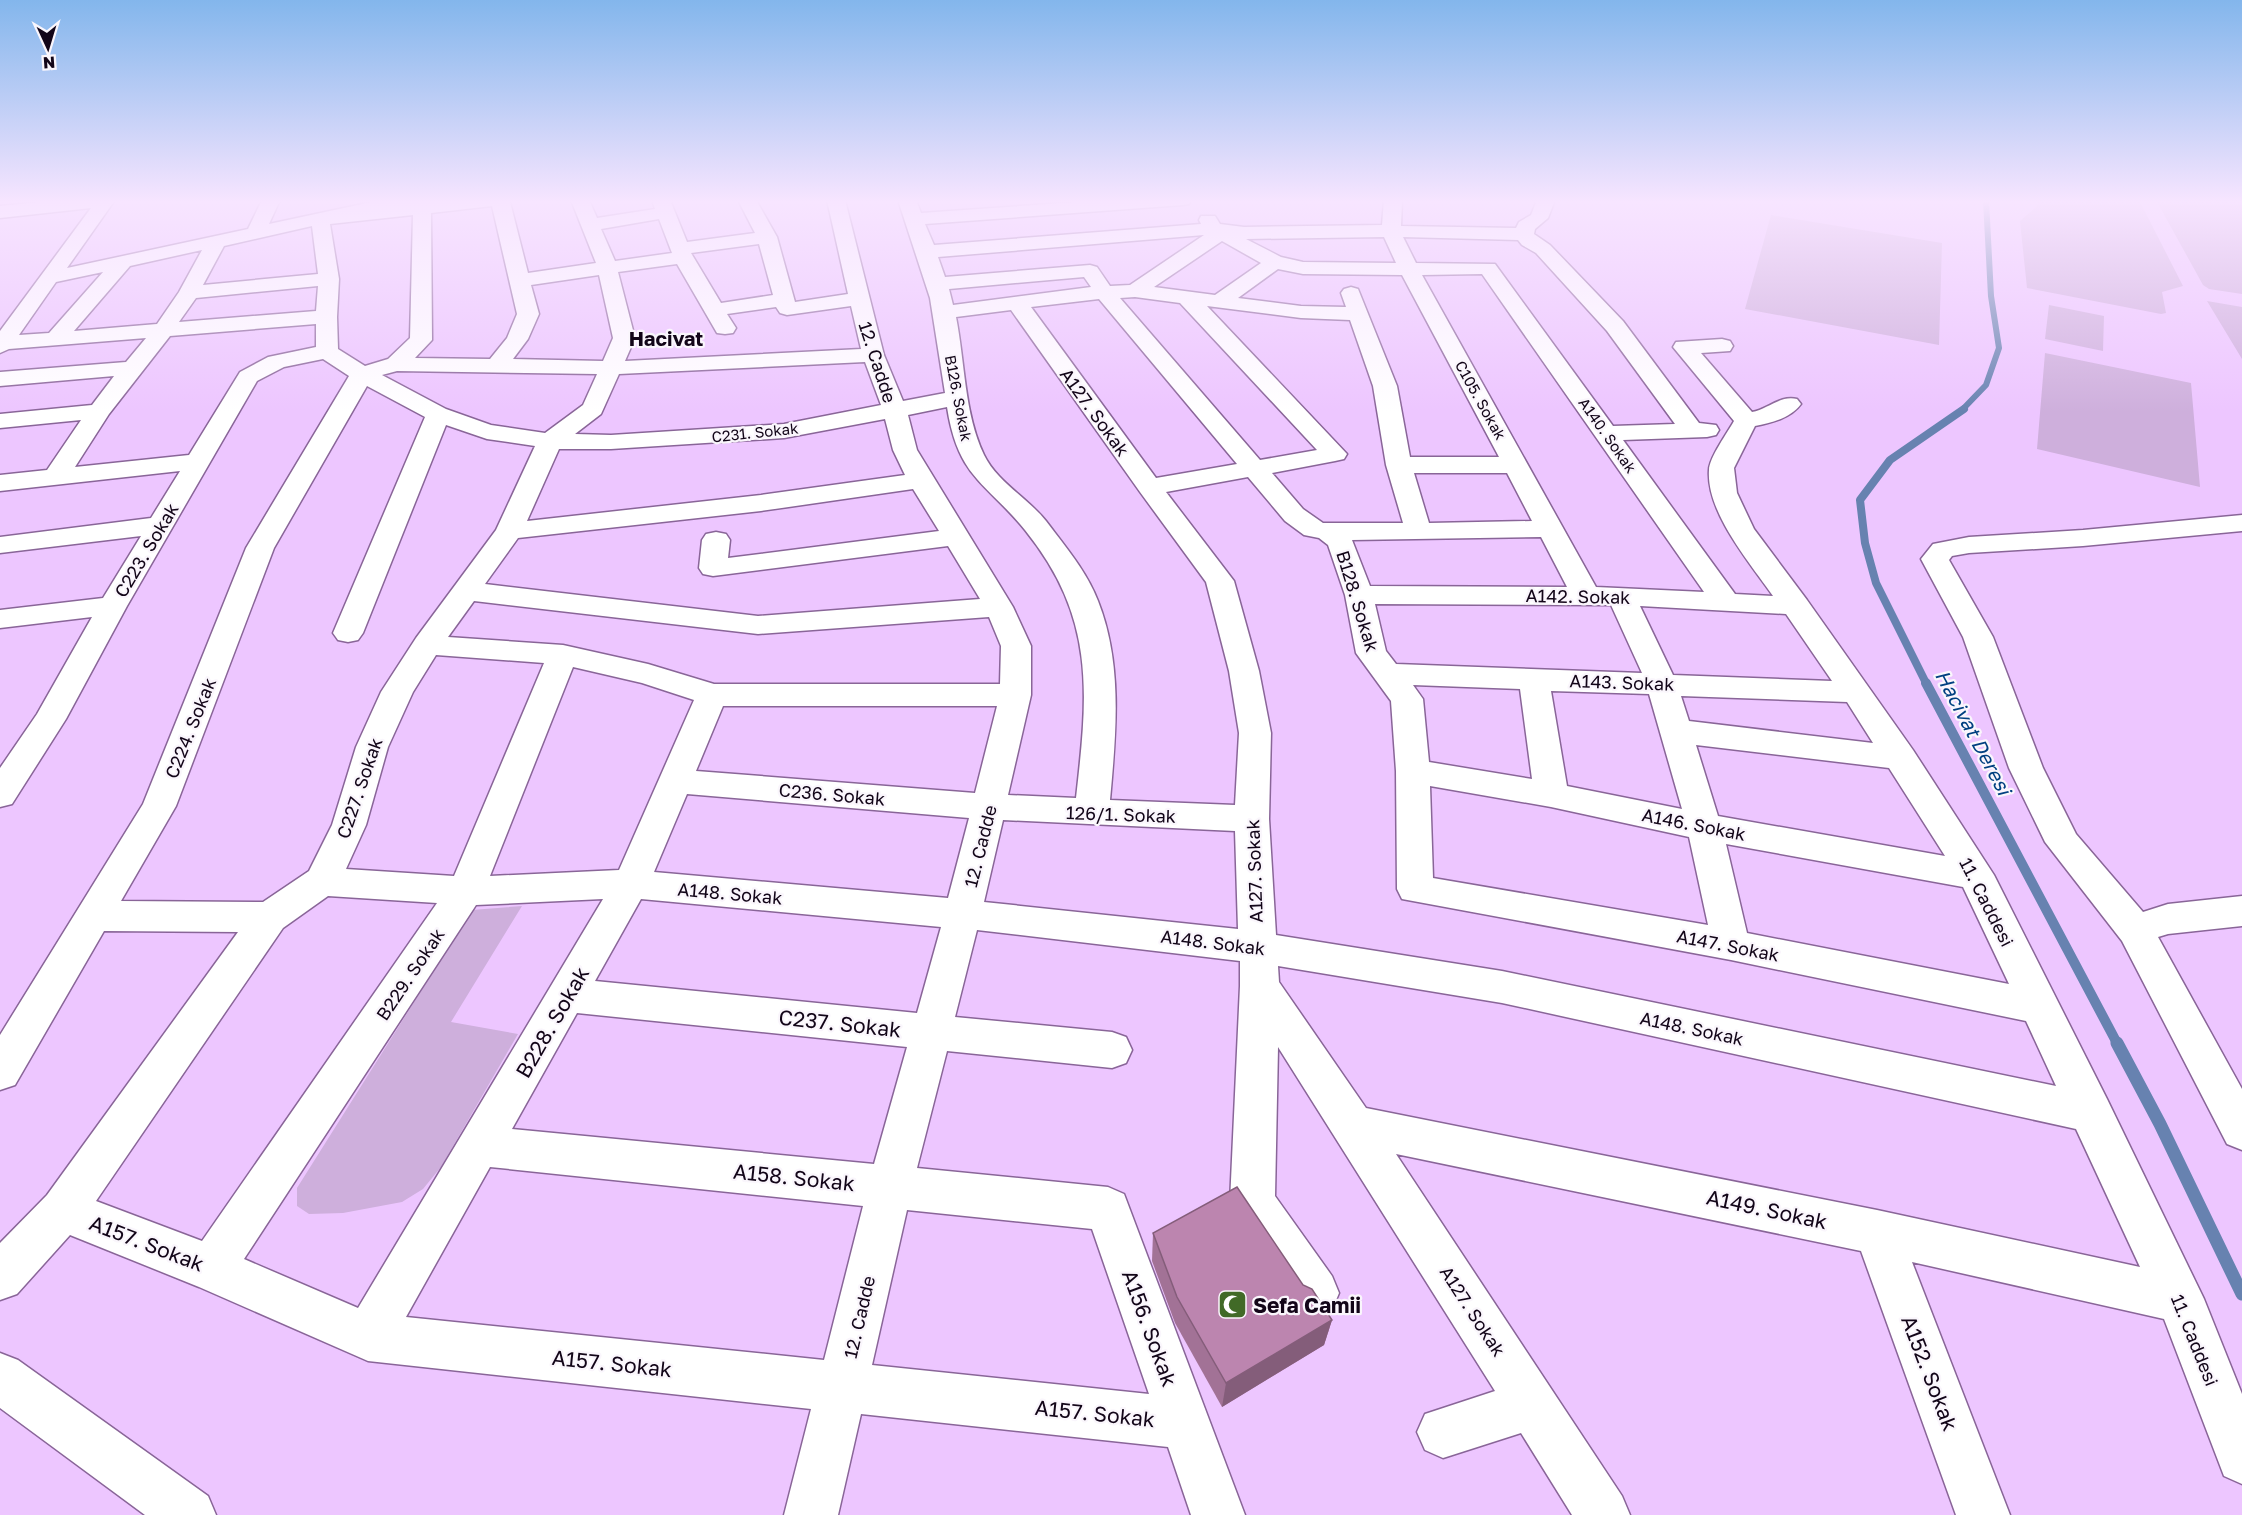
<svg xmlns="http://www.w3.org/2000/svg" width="2242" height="1515" font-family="'Golos Text',sans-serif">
<rect width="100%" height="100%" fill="#edc6ff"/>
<path fill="#ceafdc" d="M 2038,200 L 2139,200 L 2183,286 L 2162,292 L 2166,313 L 2161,314 L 2027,288 L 2020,221 L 2037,206 Z
M 2156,200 L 2239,200 L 2242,202 L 2242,294 L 2209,289 L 2203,285 Z
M 1771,215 L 1942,243 L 1939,345 L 1745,309 Z
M 2207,301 L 2242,307 L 2242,359 Z
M 2049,305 L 2104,316 L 2103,351 L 2045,339 Z
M 2045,353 L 2191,383 L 2200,487 L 2037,449 Z
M 522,906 L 451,1022 L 518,1034 L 441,1167 L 423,1189 L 402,1202 L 343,1213 L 309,1214 L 297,1206 L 297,1188 L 472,910 Z"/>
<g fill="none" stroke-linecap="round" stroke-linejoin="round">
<path stroke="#6782b0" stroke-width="6" d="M 1962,410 L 1986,385 L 1999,348 L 1991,296 L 1986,200"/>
<path stroke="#6782b0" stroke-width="8" d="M 1927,685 L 1876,583 L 1865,543 L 1860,500 L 1890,460 L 1964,409"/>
<path stroke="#6782b0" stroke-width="10" d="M 1926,683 L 2118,1045"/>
<path stroke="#6782b0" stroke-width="13" d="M 2117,1043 L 2160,1124 L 2242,1294"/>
<defs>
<path id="minor" d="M 63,200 L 115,200 L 67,268 L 248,229 L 262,200 L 280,200 L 269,224 L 381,200 L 415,200 L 412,204 L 416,200 L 511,200 L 510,202 L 528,273 L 596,263 L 571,200 L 589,200 L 597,218 L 655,209 L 652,200 L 670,200 L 687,242 L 755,233 L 738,200 L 756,200 L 777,237 L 795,302 L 848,294 L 827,200 L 845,200 L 884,355 L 903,401 L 945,393 L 930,298 L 898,200 L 916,200 L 921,213 L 1106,200 L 1192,200 L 1189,204 L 1183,205 L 925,224 L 934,245 L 1201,224 L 1199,220 L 1201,216 L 1215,216 L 1220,224 L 1244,227 L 1382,225 L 1384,200 L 1402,200 L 1401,226 L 1516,228 L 1519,222 L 1531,215 L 1537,200 L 1555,200 L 1548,218 L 1535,229 L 1534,234 L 1550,245 L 1623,321 L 1699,423 L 1716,425 L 1719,430 L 1716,435 L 1707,437 L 1623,440 L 1735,594 L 1773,596 C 1750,563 1706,512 1709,470 C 1709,458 1728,432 1734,421 L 1673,347 L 1676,342 L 1722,339 L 1730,341 L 1733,346 L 1730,351 L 1701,353 L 1752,412 C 1768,409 1780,395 1797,399 L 1801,404 C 1791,418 1771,423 1755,426 L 1734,468 L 1737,493 L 1754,529 L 1807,600 L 1913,750 L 1994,875 L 2107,1099 L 2204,1299 L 2242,1394 L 2242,1484 L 2224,1476 L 2164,1319 L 1912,1262 L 2010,1515 L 1956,1515 L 1861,1251 L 1396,1154 L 1622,1496 L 1630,1515 L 1572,1515 L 1521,1433 L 1443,1458 L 1425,1450 L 1417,1432 L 1425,1414 L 1495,1391 L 1278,1047 L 1275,1196 L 1332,1276 L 1339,1293 L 1332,1310 L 1315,1317 L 1298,1310 L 1236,1217 L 1230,1202 L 1240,986 L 1240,961 L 977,930 L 955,1017 L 1112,1032 L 1126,1037 L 1132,1050 L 1126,1063 L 1112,1068 L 947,1051 L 917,1168 L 1108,1187 L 1124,1194 L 1245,1515 L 1191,1515 L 1168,1447 L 861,1414 L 838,1515 L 784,1515 L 811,1409 L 368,1361 L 199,1287 L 70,1235 L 17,1294 L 0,1300 L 0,1243 L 47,1195 L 238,932 L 104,931 L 15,1085 L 0,1090 L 0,1035 L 143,804 L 246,548 L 349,376 L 323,359 L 284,367 L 257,381 L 127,606 L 66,719 L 12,804 L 0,807 L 0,768 L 37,714 L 92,617 L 0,628 L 0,610 L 103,598 L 141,536 L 0,553 L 0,537 L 151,518 L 180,471 L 0,491 L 0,475 L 47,470 L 81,420 L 0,428 L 0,414 L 92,405 L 114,376 L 0,386 L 0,372 L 126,362 L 146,338 L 9,349 L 0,353 L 0,331 L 91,208 L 0,218 L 0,206 ZM 492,206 L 517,314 L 507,338 L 490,359 L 415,358 L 432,340 L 431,213 ZM 413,215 L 410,338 L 388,359 L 365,366 L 338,349 L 337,317 L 339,279 L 330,224 ZM 659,219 L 672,253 L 615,261 L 601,229 ZM 312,226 L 318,274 L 203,285 L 224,246 ZM 1204,235 L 1130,285 L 1110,286 L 1097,267 L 1090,265 L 945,277 L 938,257 ZM 1384,237 L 1396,263 L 1303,262 L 1281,257 L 1246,239 ZM 1403,237 L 1518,240 L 1522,245 L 1536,253 L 1607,331 L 1675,424 L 1613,426 L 1495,264 L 1416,263 ZM 1222,241 L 1261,263 L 1215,295 L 1154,287 ZM 759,244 L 773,295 L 721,303 L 691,253 ZM 202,250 L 179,292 L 157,324 L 74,331 L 130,266 ZM 677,264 L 717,333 L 725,334 L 733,333 L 736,328 L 727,314 L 776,307 L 780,313 L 787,315 L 851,306 L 861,349 L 625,361 L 635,338 L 618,272 ZM 1278,269 L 1303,274 L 1402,275 L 1499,457 L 1410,457 L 1397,386 L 1358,289 L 1351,287 L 1344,289 L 1341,293 L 1346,307 L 1301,306 L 1238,298 ZM 103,272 L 49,333 L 19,335 L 56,282 ZM 1482,274 L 1704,592 L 1596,587 L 1422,275 ZM 599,275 L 613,338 L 603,361 L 513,359 L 528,339 L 539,314 L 531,285 ZM 1084,277 L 1091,287 L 953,305 L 949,289 ZM 318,286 L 316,311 L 179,322 L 196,298 ZM 1135,297 L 1180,303 L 1317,450 L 1260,460 L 1120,298 ZM 1099,299 L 1237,464 L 1156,478 L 1031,307 ZM 1207,306 L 1301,318 L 1350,320 L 1373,386 L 1386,465 L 1403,523 L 1323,523 L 1303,509 L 1272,473 L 1335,461 L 1344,459 L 1347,454 ZM 1011,310 L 1140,492 L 1206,582 L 1229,671 L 1239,733 L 1235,805 L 1110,800 C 1116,734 1123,664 1098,601 C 1087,572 1065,546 1046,521 C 1028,498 997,482 984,455 C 964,413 965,362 956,317 ZM 316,324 L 316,347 L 268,357 L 240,372 L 189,455 L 75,467 L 109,414 L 170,336 ZM 865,362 L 881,405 L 784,424 L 611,435 L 575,434 L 601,414 L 619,374 ZM 397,371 L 597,374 L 583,405 L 545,433 L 491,425 L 446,409 L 382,375 ZM 367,386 L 425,417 L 333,633 L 338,640 L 348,642 L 358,640 L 363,633 L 446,425 L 487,439 L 535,446 L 496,530 L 416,638 L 381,692 L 356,747 L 332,825 L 309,871 L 263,902 L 121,901 L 176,806 L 274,548 ZM 947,407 C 958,478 985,481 1025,530 C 1096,618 1088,693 1076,798 L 1008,795 L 1031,695 L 1031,646 L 1013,607 L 917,450 L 908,415 ZM 885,419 L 893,450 L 905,475 L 761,495 L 527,521 L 559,449 L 611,449 L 784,438 ZM 1414,473 L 1507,473 L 1532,521 L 1429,523 ZM 1248,477 L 1285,521 L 1304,535 L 1319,538 L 1328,545 L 1345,595 L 1356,653 L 1391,701 L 1396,771 L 1397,889 L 1402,899 L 1731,960 L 2026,1021 L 2056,1086 L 1502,971 L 1276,935 L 1269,819 L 1271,733 L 1259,671 L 1234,581 L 1166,492 ZM 913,489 L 939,531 L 728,558 L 730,540 L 726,534 L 716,532 L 706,534 L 702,540 L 699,568 L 703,574 L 713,576 L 948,546 L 980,599 L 758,616 L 485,584 L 518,538 L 761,511 ZM 1541,537 L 1567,587 L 1370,586 L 1352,540 ZM 474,601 L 758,634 L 989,617 L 1001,646 L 1000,684 L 714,684 L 648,664 L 563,645 L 448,637 ZM 1375,604 L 1611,605 L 1642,673 L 1396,664 L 1386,651 ZM 1640,606 L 1786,614 L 1832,681 L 1673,675 ZM 436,655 L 544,663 L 454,876 L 346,869 L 366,825 L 388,747 L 413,692 ZM 573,667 L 642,683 L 694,700 L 619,870 L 490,876 ZM 1413,685 L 1520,689 L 1532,779 L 1429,762 L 1423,699 ZM 1551,691 L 1649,694 L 1682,809 L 1567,786 ZM 1681,696 L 1847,702 L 1873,743 L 1689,721 ZM 723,706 L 997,706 L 975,793 L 696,771 ZM 1696,745 L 1889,768 L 1945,856 L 1718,816 ZM 1430,786 L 1551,807 L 1689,837 L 1708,925 L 1433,878 ZM 687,794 L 969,818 L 948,898 L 654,872 ZM 1003,820 L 1235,831 L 1238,929 L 984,902 ZM 1726,844 L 1963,887 L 2009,984 L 1747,933 ZM 328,896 L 437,903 L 202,1241 L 96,1201 L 283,928 ZM 603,899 L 358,1308 L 244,1259 L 476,905 ZM 641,899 L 941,927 L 917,1013 L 595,981 ZM 1278,966 L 1502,1003 L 2076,1129 L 2140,1267 L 1877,1210 L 1366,1108 L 1279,982 ZM 577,1013 L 907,1047 L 874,1164 L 512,1129 ZM 490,1167 L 863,1206 L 824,1360 L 406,1317 ZM 907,1210 L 1092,1229 L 1149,1394 L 872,1365 Z
M 2242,515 L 2242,531 L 2083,546 L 1969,553 L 1952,556 L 1949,560 L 1993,637 L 2043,768 L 2076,834 L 2143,912 L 2168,904 L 2242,896 L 2242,926 L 2168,934 L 2158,937 L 2242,1089 L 2242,1150 L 2227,1144 L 2122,941 L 2045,842 L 2009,768 L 1963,637 L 1921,559 L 1933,544 L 1969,537 L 2083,530 Z
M 0,1353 L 18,1360 L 208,1496 L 216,1515 L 145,1515 L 0,1408 Z"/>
</defs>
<use href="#minor" stroke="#896598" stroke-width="3"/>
<use href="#minor" fill="#fff" fill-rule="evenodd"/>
</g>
<path fill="#a27296" d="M 1153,1233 L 1332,1320 L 1324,1345 L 1222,1407 L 1175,1323 L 1152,1261 Z"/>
<path fill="#845d7a" d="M 1332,1320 L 1324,1345 L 1222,1407 L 1226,1383 Z"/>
<path fill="#bc85af" stroke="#845d7a" stroke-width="1.5" d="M 1237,1187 L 1303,1285 L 1312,1289 L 1332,1320 L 1226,1383 L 1177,1297 L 1153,1233 Z"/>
<linearGradient id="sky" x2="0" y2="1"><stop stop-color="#83b6ec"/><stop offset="0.49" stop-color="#f7e5ff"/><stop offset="1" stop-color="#f7e5ff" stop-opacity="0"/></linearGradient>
<rect width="2242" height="412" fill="url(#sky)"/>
<defs>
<symbol id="mosque-square" viewBox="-11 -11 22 22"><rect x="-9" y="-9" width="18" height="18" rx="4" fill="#416a27" stroke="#faf6fc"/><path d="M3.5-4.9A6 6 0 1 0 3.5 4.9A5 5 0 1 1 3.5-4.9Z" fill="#fff"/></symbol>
</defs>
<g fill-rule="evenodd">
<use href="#mosque-square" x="1216" y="1288" width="33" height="33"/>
</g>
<g text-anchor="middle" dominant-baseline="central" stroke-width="4.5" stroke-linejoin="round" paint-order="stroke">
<g font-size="15" fill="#120518" stroke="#faf6fc">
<text transform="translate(959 398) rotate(79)">B126. Sokak</text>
<text transform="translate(1481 400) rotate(61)">C105. Sokak</text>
<text transform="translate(755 432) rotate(-6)">C231. Sokak</text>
<text transform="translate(1608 435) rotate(55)">A140. Sokak</text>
</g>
<g font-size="18" fill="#120518" stroke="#faf6fc">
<text transform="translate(878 362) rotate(72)">12. Cadde</text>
<text transform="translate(1095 412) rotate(54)">A127. Sokak</text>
<text transform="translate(146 550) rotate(-59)">C223. Sokak</text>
<text transform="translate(1578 596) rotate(1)">A142. Sokak</text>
<text transform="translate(1358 601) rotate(73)">B128. Sokak</text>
<text transform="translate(1622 682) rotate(2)">A143. Sokak</text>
<text transform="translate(190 728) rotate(-68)">C224. Sokak</text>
<text transform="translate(359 788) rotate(-71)">C227. Sokak</text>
<text transform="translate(832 794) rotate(5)">C236. Sokak</text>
<text transform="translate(1121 814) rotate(2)">126/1. Sokak</text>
<text transform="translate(1694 824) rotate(11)">A146. Sokak</text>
<text transform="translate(980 846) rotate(-76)">12. Cadde</text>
<text transform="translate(1254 871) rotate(-92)">A127. Sokak</text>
<text transform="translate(730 893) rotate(5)">A148. Sokak</text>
<text transform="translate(1987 902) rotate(63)">11. Caddesi</text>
<text transform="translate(1213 942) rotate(7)">A148. Sokak</text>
<text transform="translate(1728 945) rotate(11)">A147. Sokak</text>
<text transform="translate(410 974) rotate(-56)">B229. Sokak</text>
<text transform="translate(1692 1028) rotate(12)">A148. Sokak</text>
<text transform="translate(1473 1311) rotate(57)">A127. Sokak</text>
<text transform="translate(859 1317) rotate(-77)">12. Cadde</text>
<text transform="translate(2195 1340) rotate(68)">11. Caddesi</text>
</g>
<g font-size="20" font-weight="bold" fill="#120518" stroke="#faf6fc">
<text x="666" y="338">Hacivat</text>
</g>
<g font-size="20" font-style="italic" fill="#014081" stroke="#faf6fc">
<text transform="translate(1974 732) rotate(62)">Hacivat Deresi</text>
</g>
<g font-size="21" fill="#120518" stroke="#faf6fc">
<text transform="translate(552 1022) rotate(-60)">B228. Sokak</text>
<text transform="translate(840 1023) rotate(6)">C237. Sokak</text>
<text transform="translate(794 1177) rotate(6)">A158. Sokak</text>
<text transform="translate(1767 1209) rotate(12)">A149. Sokak</text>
<text transform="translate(147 1243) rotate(21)">A157. Sokak</text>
<text transform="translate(1150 1328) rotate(70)">A156. Sokak</text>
<text transform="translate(612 1363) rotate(6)">A157. Sokak</text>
<text transform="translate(1930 1373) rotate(69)">A152. Sokak</text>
<text transform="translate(1095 1413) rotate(6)">A157. Sokak</text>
</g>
<g font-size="21" font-weight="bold" fill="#120518" stroke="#faf6fc" text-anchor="start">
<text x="1253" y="1305">Sefa Camii</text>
</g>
</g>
<g transform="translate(48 48) rotate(176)" stroke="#faf6fc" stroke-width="4.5" paint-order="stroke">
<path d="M0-4.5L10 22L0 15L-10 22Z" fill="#120518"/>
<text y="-9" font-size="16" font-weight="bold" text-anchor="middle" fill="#120518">N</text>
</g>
</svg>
